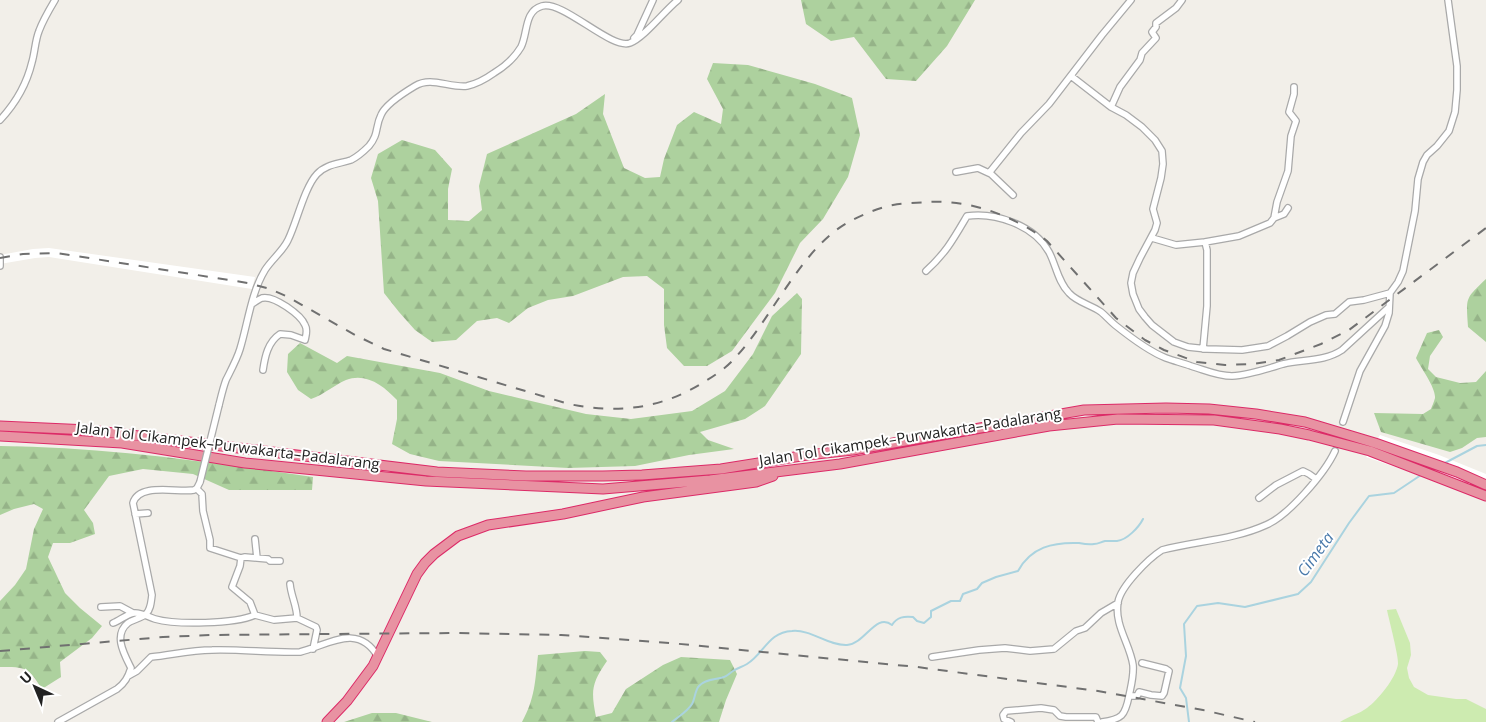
<svg xmlns="http://www.w3.org/2000/svg" width="1486" height="722" font-family="'Open Sans',sans-serif">
<defs>
<pattern id="forest-firs" width="22" height="20" patternUnits="userSpaceOnUse" patternTransform="scale(1.25)"><rect width="22" height="20" fill="#add19e"/><path d="M5 1l3.5 6h-7zM16 11l3.5 6h-7z" fill="#95b388"/></pattern>
</defs>
<rect width="100%" height="100%" fill="#f2efe9"/>
<path fill="#cdebb0" d="M 1396,609 L 1410,643 L 1411,655 L 1407,668 L 1409,678 L 1414,687 L 1428,695 L 1456,699 L 1466,699 L 1486,709 L 1486,722 L 1340,722 C 1349,716 1359,714 1367,708 C 1378,700 1396,678 1398,664 C 1399,657 1389,620 1387,610 Z"/>
<path fill="url(#forest-firs)" d="M 801,0 L 975,0 L 947,46 L 916,81 L 886,79 L 854,37 L 831,41 L 806,24 Z
M 713,63 L 748,65 L 815,84 L 852,98 L 860,135 L 848,177 L 823,219 L 800,243 L 775,293 L 732,351 L 707,366 L 684,366 L 667,348 L 664,325 L 664,289 L 647,276 L 623,277 L 573,296 L 548,300 L 528,308 L 509,323 L 497,318 L 477,321 L 456,340 L 432,342 L 415,330 L 399,312 L 384,293 L 378,201 L 371,178 L 378,154 L 402,140 L 435,150 L 452,169 L 448,189 L 448,220 L 469,221 L 482,210 L 479,186 L 487,154 L 576,114 L 605,94 L 603,114 L 624,168 L 645,178 L 660,177 L 664,159 L 677,125 L 694,112 L 721,124 L 723,109 L 707,79 Z
M 1486,279 L 1486,342 L 1468,327 C 1466,297 1465,299 1486,279 Z
M 797,293 L 802,299 L 801,354 L 765,406 L 745,419 L 700,432 L 708,440 L 734,449 L 689,455 L 635,466 L 568,468 L 439,461 L 410,454 L 392,444 L 397,419 L 397,400 C 384,386 366,372 346,380 C 334,385 325,394 311,399 L 298,390 L 287,372 L 288,354 L 300,343 L 337,363 L 347,356 L 440,373 L 489,391 L 586,414 L 631,419 L 692,411 L 725,391 L 753,354 L 772,316 Z
M 1439,330 L 1443,337 L 1430,356 L 1428,369 L 1436,377 L 1460,383 L 1476,382 L 1486,371 L 1486,437 L 1477,438 L 1462,448 L 1450,452 L 1381,432 L 1374,413 L 1423,414 L 1431,409 C 1432,406 1434,402 1435,398 C 1436,388 1421,368 1416,358 L 1427,333 Z
M 0,446 C 105,447 209,462 313,477 L 312,490 L 229,490 L 193,474 L 143,469 L 109,476 L 84,510 L 93,523 L 95,534 L 70,543 L 53,543 L 48,557 L 65,593 L 80,608 L 102,626 L 92,638 L 60,662 L 61,677 L 42,689 C 28,667 26,667 0,667 L 0,601 L 15,585 L 26,569 L 34,529 L 43,509 L 34,504 L 14,509 L 0,515 Z
M 585,651 L 600,652 L 607,661 C 591,684 591,691 596,717 L 612,713 L 626,689 L 663,665 L 681,657 L 730,660 L 737,674 L 726,700 L 719,722 L 522,722 C 535,698 535,682 538,655 Z
M 372,713 L 396,713 L 432,722 L 344,722 Z"/>
<path fill="#fff" d="M 49,248 L 255,277 L 252,289 L 49,257 L 35,258 L 0,264 L 0,255 L 33,249 Z
M 1380,435 L 1439,455 L 1486,474 L 1486,501 L 1430,479 L 1366,457 Z"/>
<g fill="none" stroke-linecap="round" stroke-linejoin="round">
<path stroke="#aad3df" stroke-width="2" d="M 1443,464 L 1477,446 L 1486,445
M 672,722 C 678,717 688,711 692,704 C 695,699 695,690 699,686 C 705,679 715,680 724,677 C 727,676 730,673 733,671 C 737,668 742,667 747,664 C 764,654 768,632 792,631 C 811,629 828,646 847,645 C 865,644 876,612 892,625 C 897,617 904,616 913,617 L 917,621 L 924,623 L 931,617 L 931,611 L 951,601 L 960,601 L 963,594 L 977,589 L 982,583 L 996,577 L 1018,571 C 1031,547 1053,542 1079,543 C 1084,544 1089,545 1094,544 C 1098,544 1101,542 1105,541 C 1109,541 1113,541 1117,541 C 1127,540 1139,527 1143,519
M 1189,722 L 1186,698 L 1180,688 L 1186,656 L 1184,624 L 1197,606 L 1218,603 L 1245,607 L 1298,594 L 1311,582 L 1349,523 L 1369,496 L 1394,493 L 1421,475"/>
<defs>
<path id="minor" d="M 634,38 L 637,35 L 653,0
M 1071,76 L 1111,107 L 1126,115 L 1142,127 L 1155,140 L 1162,151 L 1163,164 L 1161,178 L 1153,209 L 1157,223 L 1155,230 L 1140,258 L 1133,273 L 1131,283 L 1133,294 L 1139,309 L 1145,317 L 1152,325 L 1174,342 L 1188,347 L 1207,349 L 1242,350 L 1268,346 L 1287,336 L 1310,322 L 1326,315 L 1335,314 L 1349,302 L 1364,300 L 1390,293
M 1111,107 L 1120,87 L 1140,60 L 1142,53 L 1156,38 L 1152,32 L 1156,27 L 1156,23 L 1176,8 L 1182,0
M 0,120 C 15,104 27,83 32,62 C 35,52 35,41 39,31 C 43,20 49,10 55,0
M 956,172 L 978,168 L 991,174 L 1013,195
M 989,173 L 1021,133 L 1049,104 L 1102,35 L 1131,0
M 1274,218 L 1284,214 L 1288,208
M 1152,238 L 1176,245 L 1205,242 L 1239,236 L 1270,223 L 1274,218 L 1277,202 L 1288,171 L 1291,136 L 1296,121 L 1289,112 L 1294,94 L 1294,87
M 0,257 L 0,266
M 926,271 C 946,253 954,238 967,216 C 995,212 1034,225 1049,252 C 1056,265 1058,282 1069,293 C 1077,302 1091,305 1101,312 C 1106,316 1110,321 1115,325 C 1130,337 1148,351 1166,358 C 1174,361 1183,363 1191,366 C 1205,370 1217,376 1232,376 C 1249,375 1266,369 1283,364 C 1303,359 1324,362 1342,350 L 1389,307
M 252,304 C 255,302 259,299 262,298 C 274,295 301,315 305,325 C 308,330 306,335 305,340 L 291,335 L 280,334 C 268,342 265,356 263,370
M 1203,349 L 1207,306 L 1207,250 L 1205,242
M 219,405 C 221,397 223,388 226,380 C 231,370 237,359 240,349 C 248,323 251,293 265,270 C 272,259 283,251 288,240 C 297,222 304,188 317,174 C 326,164 339,164 351,160 C 357,157 364,151 369,146 C 379,134 375,127 381,115 C 385,105 405,92 415,86 C 431,76 449,88 467,86 C 476,84 487,78 494,73 C 504,67 515,57 521,47 C 528,33 524,11 542,6 C 563,0 611,50 630,43 C 645,37 664,11 678,0
M 1343,422 L 1360,371 L 1385,326 L 1389,313 L 1390,293 L 1398,282 L 1403,271 L 1415,211 L 1418,179 L 1423,162 L 1427,155 L 1437,146 L 1449,131 L 1455,112 L 1457,90 L 1457,66 L 1448,0
M 197,489 L 202,494 L 203,511 L 210,540 L 210,548 L 241,558 L 245,557 L 268,559 L 270,561 L 280,561
M 1259,498 L 1276,485 L 1303,471 L 1309,474 L 1316,479
M 135,514 L 148,513
M 255,539 L 257,558
M 290,584 C 291,596 297,606 297,618
M 101,607 L 120,606 L 133,613
M 255,615 L 274,620 L 297,618 L 316,627 L 317,630 L 313,649
M 113,623 C 119,621 127,614 134,613 C 141,612 148,617 155,619 C 176,625 235,624 255,615 L 250,602 L 232,587 L 240,566 L 241,558
M 932,657 L 979,650 L 1005,648 L 1030,651 L 1054,649 L 1076,631 L 1085,628 L 1101,613 L 1118,603
M 128,676 L 137,671 L 151,657 C 171,655 191,650 212,650 C 241,649 271,653 300,652 C 328,645 358,622 378,657
M 1129,696 L 1137,696 L 1139,692 L 1151,695 L 1162,696 L 1164,693 L 1169,671 L 1166,669 L 1142,663
M 58,722 L 117,689 C 125,683 128,677 131,668 C 124,654 113,635 128,623 C 134,619 142,618 146,614 C 151,609 151,602 152,595 L 133,503 C 139,482 178,493 194,490 L 197,488 L 200,482
M 1011,722 L 1004,719 L 1003,715 L 1006,711 L 1041,708 L 1054,710 L 1060,716 L 1066,717 L 1096,717 L 1098,722
M 1102,722 C 1122,719 1125,716 1129,696 C 1131,686 1134,676 1133,665 C 1130,644 1114,625 1118,602 C 1121,586 1148,559 1162,550 C 1196,541 1233,540 1266,525 C 1288,516 1325,473 1335,451"/>
<path id="highway" d="M 0,426 L 89,430 L 437,472 L 526,476 L 603,476 L 642,475 L 721,469 L 807,455 L 853,450 L 1084,410 L 1166,408 L 1209,409 L 1256,414 L 1305,422 L 1375,443 L 1457,472 L 1486,485
M 0,436 L 122,443 L 245,463 L 426,481 L 603,489 L 710,480 L 840,464 L 1049,426 L 1118,419 L 1214,420 L 1280,429 L 1309,435 L 1370,451 L 1486,496
M 327,722 L 347,701 L 373,666 L 417,574 L 425,563 L 434,554 L 458,536 L 488,525 L 563,514 L 643,497 L 756,482 L 773,476"/>
</defs>
<use href="#minor" stroke="#a9a9a9" stroke-width="8"/>
<use href="#highway" stroke="#dc2a67" stroke-width="11"/>
<use href="#minor" stroke="#fff" stroke-width="5.5"/>
<use href="#highway" stroke="#e892a2" stroke-width="9"/>
<path stroke="#707070" stroke-width="2" stroke-dasharray="10 10" stroke-linecap="butt" d="M 0,258 L 23,254 L 57,253 L 248,283 L 270,289 L 288,297 L 355,335 L 384,349 L 569,404 C 618,414 661,409 704,382 C 714,376 726,368 734,359 C 752,340 766,317 781,295 C 799,269 819,239 847,223 C 861,215 878,208 893,205 C 904,203 916,203 927,202 C 969,199 1015,216 1047,241 L 1116,318 L 1145,340 L 1164,350 L 1197,362 L 1225,365 L 1252,364 L 1279,360 L 1321,344 L 1349,330 L 1486,228
M 0,651 L 163,637 L 211,635 L 455,633 L 561,635 L 670,643 L 917,667 L 1098,691 L 1203,710 L 1255,722"/>
<defs>
<path id="minor-bridge" d="M 200,482 L 219,405"/>
</defs>
<use href="#minor-bridge" stroke="#a9a9a9" stroke-width="8" stroke-linecap="butt"/>
<use href="#minor-bridge" stroke="#fff" stroke-width="5.5"/>
</g>
<g text-anchor="middle" dominant-baseline="central" stroke-width="4" stroke-linejoin="round" paint-order="stroke">
<g font-size="15" fill="#222" stroke="#fff">
<text transform="translate(910 436) rotate(-9)">Jalan Tol Cikampek–Purwakarta–Padalarang</text>
<text transform="translate(228 445) rotate(7)">Jalan Tol Cikampek–Purwakarta–Padalarang</text>
</g>
<g font-size="16" font-style="italic" fill="#4a7aab" stroke="#fff">
<text transform="translate(1315 554) rotate(-54)">Cimeta</text>
</g>
</g>
<g transform="translate(35 687) rotate(316)" stroke="#ffffff" stroke-width="4" paint-order="stroke">
<path d="M0-4L9 19L0 12L-9 19Z" fill="#222222"/>
<text y="-8" font-size="14" font-weight="bold" text-anchor="middle" fill="#222222">U</text>
</g>
</svg>
